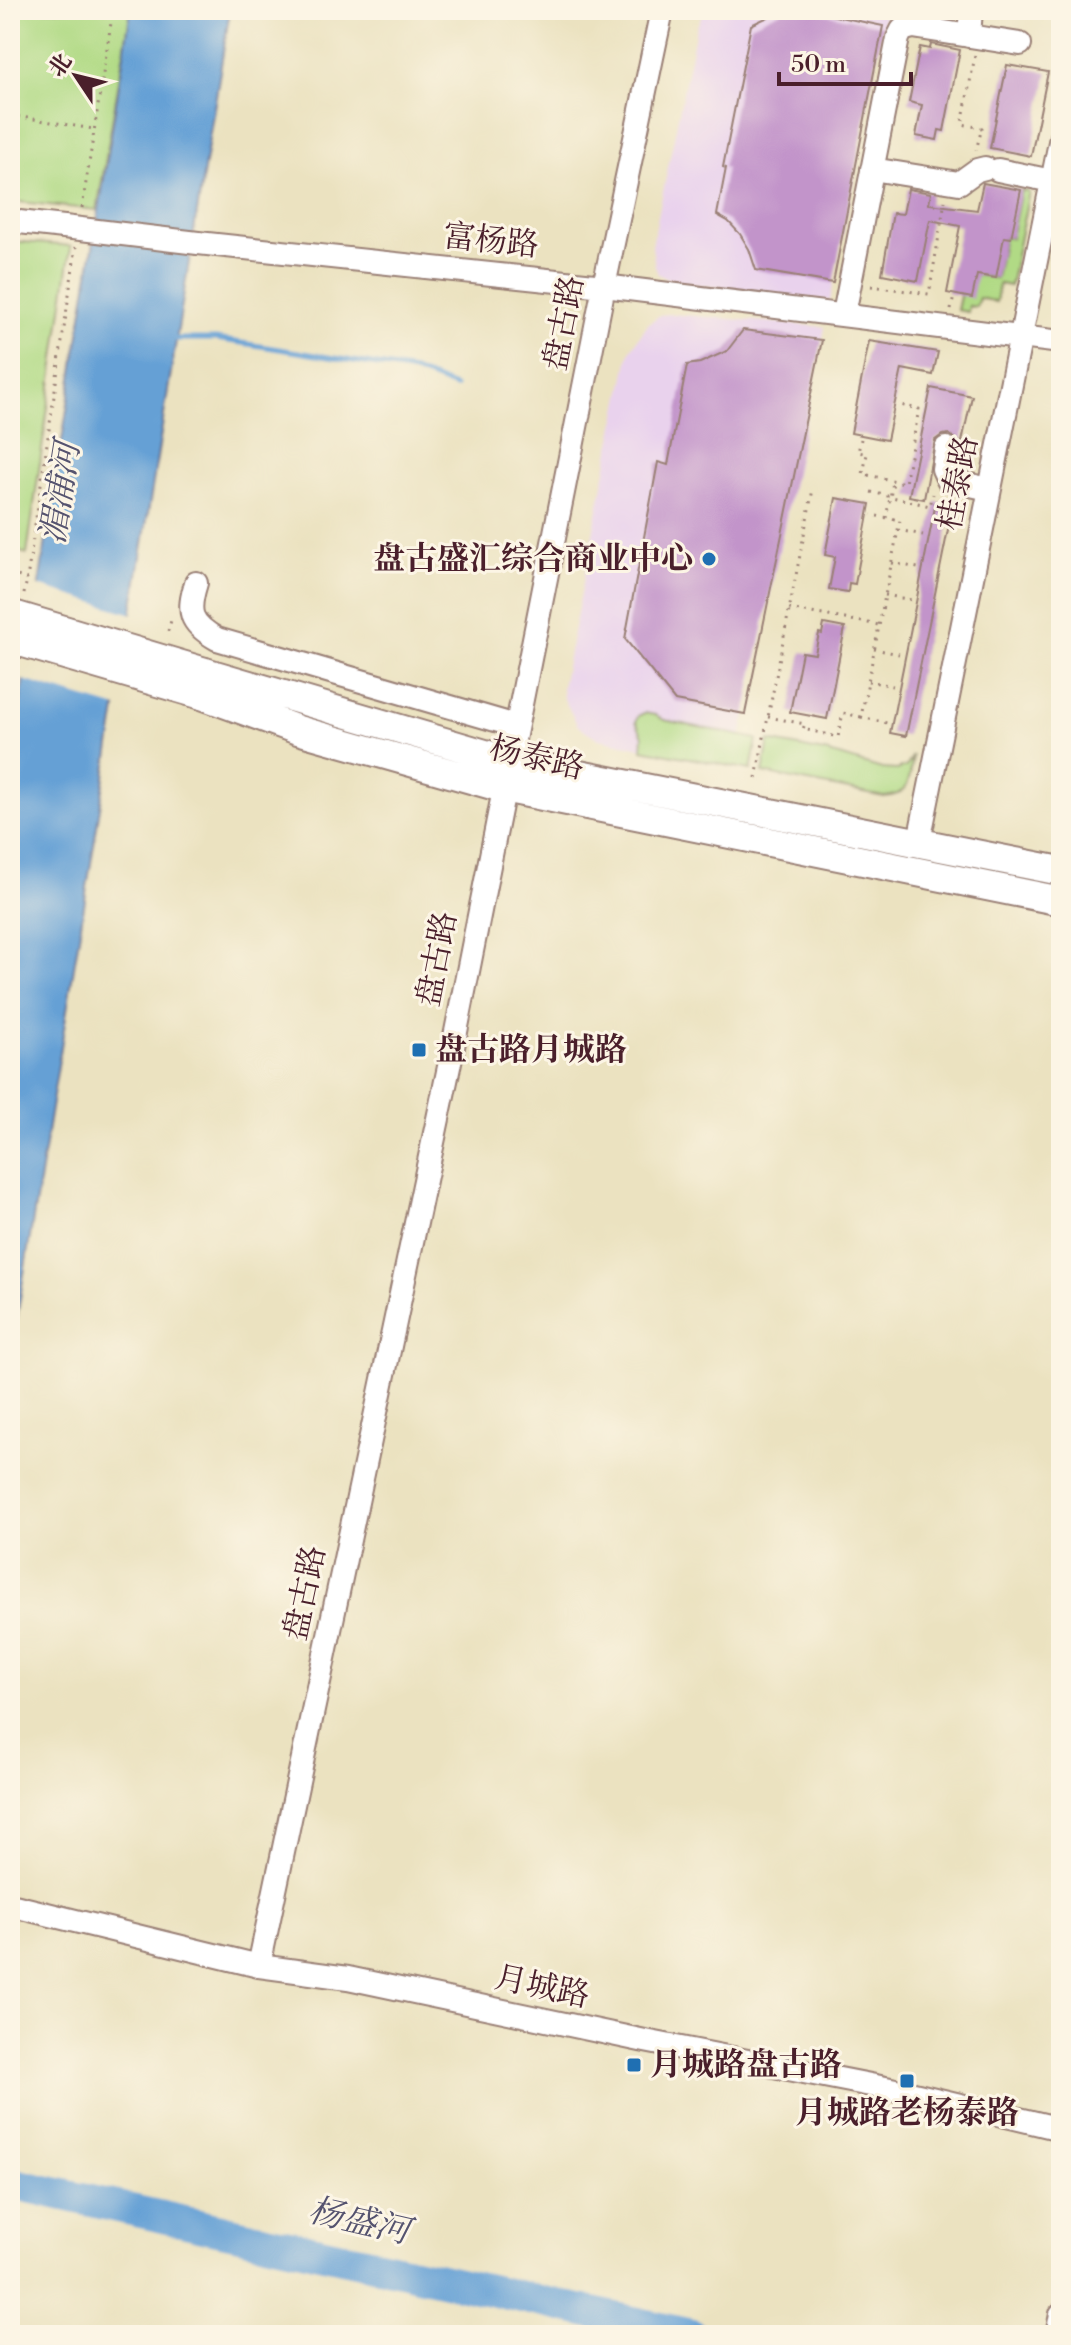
<svg xmlns="http://www.w3.org/2000/svg" width="1071" height="2345" font-family="'Libre Bodoni','Noto Serif SC',serif">
<rect width="100%" height="100%" fill="#fcf5e5"/>
<filter id="ink" filterUnits="userSpaceOnUse"><feTurbulence type="fractalNoise" baseFrequency=".0125" numOctaves="2"/><feDisplacementMap in="SourceGraphic" scale="16" xChannelSelector="R" yChannelSelector="G"/><feConvolveMatrix kernelMatrix="1 2 1 2 8 2 1 2 1" color-interpolation-filters="sRGB"/></filter>
<filter id="wash" filterUnits="userSpaceOnUse"><feTurbulence type="fractalNoise" baseFrequency=".006" numOctaves="4" result="noise"/><feDisplacementMap in="SourceGraphic" scale="32" xChannelSelector="R" yChannelSelector="G"/><feGaussianBlur stdDeviation="1.8" result="paint"/><feColorMatrix in="noise" values="0 0 0 0 0 0 0 0 0 0 0 0 0 0 0 0 0 1.4 0 .05"/><feComposite in="paint" operator="in"/></filter>
<g filter="url(#wash)">
<rect width="100%" height="100%" fill="#ebe2c0"/>
<path fill="#e9d2ed" d="M 704,10 L 885,11 L 830,301 L 674,282 L 658,274 L 655,266 L 652,246 L 696,29 Z
M 670,314 L 825,327 L 735,767 L 599,739 L 578,726 L 563,697 L 562,687 L 630,351 L 648,324 L 660,315 Z"/>
<path fill="#b1da85" stroke="#7e7c58" stroke-width="2" d="M 10,10 L 131,10 L 97,210 L 10,201 Z
M 1021,190 L 1029,192 L 1010,286 L 999,284 L 996,302 L 979,298 L 976,307 L 969,306 L 968,312 L 957,310 L 960,296 L 977,275 L 996,278 L 1004,237 L 1011,238 Z
M 10,241 L 71,246 L 27,554 L 10,549 Z
M 644,713 L 655,715 L 664,720 L 757,739 L 751,770 L 642,749 L 643,736 L 636,722 L 638,716 Z
M 769,741 L 829,753 L 882,769 L 897,770 L 907,766 L 913,755 C 909,779 912,795 884,797 L 763,773 Z"/>
<path fill="#65a0d5" stroke="#586080" stroke-width="2" d="M 131,10 L 230,10 L 10,1360 L 10,765 Z"/>
<path fill="#ebe2c0" d="M 35,585 L 136,615 L 129,659 L 28,628 Z
M 27,634 L 128,664 L 121,709 L 20,679 Z"/>
<g fill="none" stroke-linecap="round" stroke-linejoin="round">
<path stroke="#65a0d5" stroke-width="5" d="M 170,339 L 216,339 L 298,352 L 414,371 L 455,387"/>
<path stroke="#65a0d5" stroke-width="32" d="M 10,2183 L 692,2335"/>
</g>
<g id="blocks">
<path fill="#c294ca" d="M 783,10 L 806,10 L 883,26 L 833,283 L 756,270 L 749,249 L 740,234 L 728,221 L 717,215 L 726,168 L 723,167 L 751,25 Z
M 931,44 L 960,50 L 944,131 L 939,130 L 937,140 L 916,136 L 922,105 L 909,102 L 920,47 L 930,49 Z
M 1007,65 L 1048,72 L 1031,156 L 990,148 Z
M 983,183 L 1021,190 L 1011,238 L 1004,237 L 996,278 L 977,275 L 972,298 L 947,293 L 960,226 L 930,220 L 918,281 L 882,274 L 893,213 L 903,214 L 908,189 L 931,193 L 929,204 L 977,210 Z
M 743,330 L 822,340 L 745,714 L 675,701 L 625,639 L 658,462 L 668,465 L 687,365 L 700,363 L 727,351 Z
M 869,341 L 938,352 L 933,375 L 902,369 L 887,440 L 851,433 Z
M 931,388 L 972,396 L 960,451 L 959,442 L 949,434 L 942,435 L 935,440 L 924,499 L 909,496 Z
M 836,498 L 870,504 L 855,584 L 849,583 L 848,592 L 829,589 L 835,557 L 825,555 Z
M 936,502 L 953,505 L 906,736 L 890,733 Z
M 824,624 L 845,628 L 827,719 L 790,712 L 802,652 L 815,654 L 819,633 L 822,634 Z"/>
</g>
</g>
<g filter="url(#ink)">
<use href="#blocks" fill-opacity="0" stroke="#9a8076" stroke-width="2"/>
<g fill="none" stroke-linecap="round" stroke-linejoin="round">
<defs>
<path id="minor" d="M 969,36 L 971,10
M 872,169 L 959,183 L 977,170 L 985,168
M 998,170 L 1052,181
M 10,221 L 64,227
M 198,243 L 604,286 L 1061,342
M 844,314 L 898,38 L 902,30 L 913,27 L 1020,44
M 946,448 L 943,469 L 948,480 L 989,489
M 196,583 C 187,612 189,623 217,639 L 516,726
M 919,841 L 1061,137
M 10,1905 L 259,1966 L 348,1978 L 645,2041 L 901,2091 L 1061,2129
M 259,1966 L 450,1062 L 604,286 L 662,10
M 1057,2335 L 1061,2314"/>
<path id="major" d="M 205,672 L 509,761 L 1061,871
M 202,695 L 298,730 L 503,788 L 1061,901"/>
</defs>
<use href="#minor" stroke="#9a8076" stroke-width="26"/>
<use href="#major" stroke="#9a8076" stroke-width="32"/>
<path stroke="#9a8076" stroke-width="3" stroke-dasharray="2 6" stroke-linecap="butt" d="M 975,56 L 962,124 L 982,128 L 976,150
M 10,115 L 93,129
M 82,208 L 113,10
M 871,286 L 929,294 L 945,201
M 951,310 L 954,296
M 861,439 L 858,452 L 867,454 L 863,474 L 905,483 L 919,409 L 900,405
M 871,492 L 930,506 L 933,494
M 886,518 L 893,482
M 898,530 L 923,535
M 892,563 L 918,568
M 10,574 L 27,579 L 76,247
M 24,594 L 27,579
M 885,595 L 912,600
M 789,609 L 879,625
M 168,631 L 172,617
M 874,649 L 899,654
M 10,681 L 13,665
M 868,681 L 893,686
M 768,717 L 805,724 L 803,729 L 838,737 L 843,713 L 861,717 L 900,520 L 871,515
M 861,717 L 887,723
M 756,778 L 813,489"/>
<use href="#minor" stroke="#fff" stroke-width="22"/>
<use href="#major" stroke="#fff" stroke-width="28"/>
<defs>
<path id="minor-bridge" d="M 64,227 L 198,243"/>
<path id="major-bridge" d="M 10,614 L 205,672
M 10,639 L 202,695"/>
</defs>
<use href="#minor-bridge" stroke="#9a8076" stroke-width="26" stroke-linecap="butt"/>
<use href="#major-bridge" stroke="#9a8076" stroke-width="32" stroke-linecap="butt"/>
<use href="#minor-bridge" stroke="#fff" stroke-width="22"/>
<use href="#major-bridge" stroke="#fff" stroke-width="28"/>
</g>
</g>
<g fill="#1f6fb2" stroke="#fcf5e5" stroke-width="3">
<circle cx="709" cy="559" r="8"/>
<rect x="411" y="1042" width="16" height="16" rx="4"/>
<rect x="626" y="2057" width="16" height="16" rx="4"/>
<rect x="899" y="2073" width="16" height="16" rx="4"/>
</g>
<g text-anchor="middle" dominant-baseline="central" stroke-width="6" stroke-linejoin="round" paint-order="stroke">
<g font-size="32" fill="#4a1f2b" stroke="#fcf5e5">
<text transform="translate(491 241) rotate(6)">富杨路</text>
<text transform="translate(564 323) rotate(-79)">盘古路</text>
<text transform="translate(958 483) rotate(-79)">桂泰路</text>
<text transform="translate(537 758) rotate(13)">杨泰路</text>
<text transform="translate(437 959) rotate(-79)">盘古路</text>
<text transform="translate(305 1593) rotate(-78)">盘古路</text>
<text transform="translate(542 1987) rotate(12)">月城路</text>
</g>
<g font-size="32" font-weight="bold" fill="#4a1f2b" stroke="#fcf5e5" text-anchor="start">
<text x="693" y="559" text-anchor="end">盘古盛汇综合商业中心</text>
<text x="435" y="1050">盘古路月城路</text>
<text x="650" y="2065">月城路盘古路</text>
<text x="907" y="2113" text-anchor="middle">月城路老杨泰路</text>
</g>
<g font-size="34" font-style="italic" fill="#55536f" stroke="#fcf5e5">
<text transform="translate(61 493) rotate(-81)">湄浦河</text>
<text transform="translate(359 2222) rotate(13)">杨盛河</text>
</g>
</g>
<rect width="1071" height="2345" fill="none" stroke="#fcf5e5" stroke-width="40"/>
<g transform="translate(76 76) rotate(305)" stroke="#fcf5e5" stroke-width="6" paint-order="stroke">
<path d="M0-6L14 30L0 20L-14 30Z" fill="#4a1f2b"/>
<text y="-12" font-size="22" font-weight="bold" text-anchor="middle" fill="#4a1f2b">北</text>
</g>
<path d="M779 72v12h132v-12" fill="none" stroke="#4a1f2b" stroke-width="4"/>
<text x="791" y="72" font-size="24" fill="#4a1f2b" stroke="#fcf5e5" stroke-width="6" paint-order="stroke">50 m</text>
</svg>
